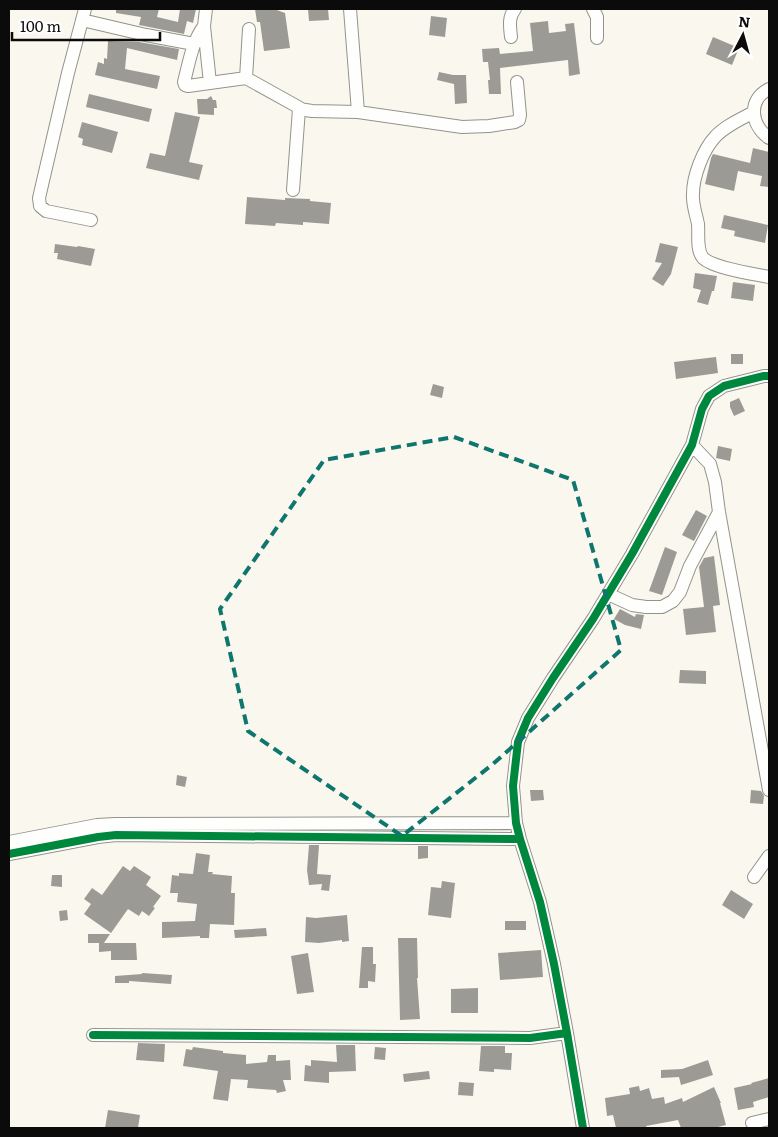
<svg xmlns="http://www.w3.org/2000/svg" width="778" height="1137" font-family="Literata,serif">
<rect width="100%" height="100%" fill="#faf8ee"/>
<path fill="#9c9a94" d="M 116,9 L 159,9 L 157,17 L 178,22 L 180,9 L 196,9 L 193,23 L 187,21 L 184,34 L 139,25 L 141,17 L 116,13 Z
M 255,9 L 274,9 L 285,13 L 290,48 L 264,51 L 260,22 L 257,22 Z
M 308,9 L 328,9 L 329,20 L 309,21 Z
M 431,16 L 447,18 L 445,37 L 429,35 Z
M 548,21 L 549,33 L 566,31 L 565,24 L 574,23 L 580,74 L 569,76 L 568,60 L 500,68 L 501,94 L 489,94 L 488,80 L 490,80 L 488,62 L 483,62 L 482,49 L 499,48 L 500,54 L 533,51 L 530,23 Z
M 713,37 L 739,48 L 732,65 L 706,54 Z
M 108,41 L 139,42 L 179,49 L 177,60 L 127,48 L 125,69 L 160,76 L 157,89 L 95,75 L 98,62 L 104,64 L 104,58 L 107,59 Z
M 439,72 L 453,75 L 466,75 L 467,103 L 455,104 L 454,84 L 437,80 Z
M 89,94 L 152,109 L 149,122 L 86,107 Z
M 211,96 L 213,100 L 216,100 L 217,108 L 214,108 L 214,115 L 198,114 L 197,99 L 207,99 Z
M 175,112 L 200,117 L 189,162 L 203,165 L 199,180 L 146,168 L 150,153 L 165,156 Z
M 82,122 L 118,132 L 112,153 L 82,145 L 83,139 L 78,137 Z
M 753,148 L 769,152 L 769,187 L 760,186 L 762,176 L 738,171 L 734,191 L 705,184 L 711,158 L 713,154 L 750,163 Z
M 247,197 L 285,200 L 285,198 L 310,199 L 310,201 L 331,203 L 329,224 L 303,222 L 303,225 L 276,223 L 275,226 L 245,224 Z
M 724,215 L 768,225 L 765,243 L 734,236 L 735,231 L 721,228 Z
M 660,243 L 678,247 L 671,274 L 663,286 L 652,279 L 662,263 L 655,262 Z
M 55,244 L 77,247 L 78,246 L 95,249 L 91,266 L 57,259 L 58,253 L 54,253 Z
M 695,273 L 717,276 L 714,291 L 712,291 L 708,305 L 697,302 L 701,290 L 693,288 Z
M 733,282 L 755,285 L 753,301 L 731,298 Z
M 731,354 L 743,354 L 743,364 L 731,364 Z
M 716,357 L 718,373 L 676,379 L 674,362 Z
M 433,384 L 444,387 L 442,398 L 430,395 Z
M 739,398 L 745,411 L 734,416 L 730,407 L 730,402 Z
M 718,446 L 732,449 L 730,461 L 716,458 Z
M 696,510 L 707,516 L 694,541 L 682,535 Z
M 665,547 L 677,552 L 662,595 L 649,591 Z
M 714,556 L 720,605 L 713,606 L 716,632 L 686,635 L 683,609 L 704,607 L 699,567 L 704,558 Z
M 620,609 L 635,617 L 636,614 L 644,615 L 641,629 L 625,625 L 614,619 Z
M 680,670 L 706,671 L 706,684 L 679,683 Z
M 177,775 L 187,777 L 185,787 L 176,785 Z
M 530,790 L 543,790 L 544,800 L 531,801 Z
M 751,790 L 761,791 L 764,796 L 763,804 L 750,803 Z
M 309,845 L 319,845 L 317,874 L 331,875 L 329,891 L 321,890 L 322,884 L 309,885 L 307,870 Z
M 418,846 L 428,846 L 428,858 L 418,859 Z
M 196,853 L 210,855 L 208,872 L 213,872 L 212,874 L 232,876 L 231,893 L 235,893 L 234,925 L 210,924 L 209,938 L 200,938 L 200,936 L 162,938 L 162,922 L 195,921 L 197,904 L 177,902 L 178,893 L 170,893 L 172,875 L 179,876 L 179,873 L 193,874 Z
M 123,866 L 130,871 L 134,866 L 151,877 L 146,885 L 161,896 L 153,907 L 155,908 L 149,916 L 142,911 L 139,916 L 128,909 L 111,933 L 84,914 L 91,904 L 84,899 L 92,888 L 102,895 Z
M 52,875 L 62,875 L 62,887 L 51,886 Z
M 442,881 L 455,883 L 451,918 L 428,915 L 431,887 L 441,888 Z
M 731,890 L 753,904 L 744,919 L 722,905 Z
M 67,910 L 68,920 L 60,921 L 59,911 Z
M 347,915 L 349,941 L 342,942 L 342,940 L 319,943 L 305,942 L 306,917 L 316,918 Z
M 505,921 L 526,921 L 526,930 L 505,930 Z
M 266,928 L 267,936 L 235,938 L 234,930 Z
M 88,934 L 110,934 L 104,943 L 88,943 Z
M 398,938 L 417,938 L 418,978 L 417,978 L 420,1019 L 400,1020 Z
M 99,943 L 136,943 L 137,960 L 111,960 L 111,951 L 99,952 Z
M 362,947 L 373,947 L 373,964 L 376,964 L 375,982 L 368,981 L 368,988 L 359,988 Z
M 541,950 L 543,977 L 500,980 L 498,953 Z
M 308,953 L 314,992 L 297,994 L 291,956 Z
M 142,973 L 172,975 L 171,984 L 129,981 L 129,983 L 115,983 L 115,976 L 142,974 Z
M 478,988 L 478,1013 L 451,1013 L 451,989 Z
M 138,1043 L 165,1044 L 164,1062 L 136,1060 Z
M 336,1045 L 355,1045 L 356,1071 L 329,1072 L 329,1083 L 304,1081 L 305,1065 L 311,1066 L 311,1060 L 337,1062 Z
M 481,1046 L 505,1046 L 505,1053 L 512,1053 L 511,1070 L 494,1069 L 494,1072 L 479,1071 Z
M 193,1047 L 223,1051 L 223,1053 L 246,1055 L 246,1064 L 267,1062 L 268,1055 L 276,1055 L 276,1061 L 290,1060 L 291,1080 L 283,1080 L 286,1091 L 277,1093 L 276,1090 L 247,1088 L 248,1080 L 231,1079 L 228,1101 L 213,1099 L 218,1071 L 183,1066 L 186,1049 L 192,1050 Z
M 375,1047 L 386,1048 L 385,1060 L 374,1059 Z
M 708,1060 L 713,1075 L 681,1085 L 679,1077 L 661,1078 L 661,1070 L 682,1069 Z
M 429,1071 L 430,1079 L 404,1082 L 403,1074 Z
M 769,1078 L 769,1097 L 753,1102 L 754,1107 L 738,1110 L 734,1088 L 752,1084 L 751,1083 Z
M 459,1082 L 474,1083 L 473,1096 L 458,1095 Z
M 639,1086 L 640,1091 L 649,1088 L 652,1099 L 664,1097 L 665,1104 L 682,1098 L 683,1102 L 714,1087 L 721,1103 L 720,1103 L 726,1125 L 714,1128 L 681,1128 L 678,1120 L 646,1126 L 647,1128 L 616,1128 L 613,1115 L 607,1116 L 605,1098 L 630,1094 L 629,1088 Z
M 108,1110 L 140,1115 L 138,1128 L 105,1128 Z"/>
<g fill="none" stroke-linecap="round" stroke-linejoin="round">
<defs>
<path id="minor" d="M 85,9 L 68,73 L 39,198 L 40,206 L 46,211 L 91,220
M 206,9 L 204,26 L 210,83
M 350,9 L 358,112
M 593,9 L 597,17 L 597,38
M 82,20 L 146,35 L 194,44
M 204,26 C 192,42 189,63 184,82 L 185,85 L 188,86 L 246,78
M 249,29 L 246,78 L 300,108 L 299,109 L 312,111 L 358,112 L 462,127 L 489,126 L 515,122 L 519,120 L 520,115 L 517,82
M 511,37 C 510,27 508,17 515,9
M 769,89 C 747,100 751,125 769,138
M 754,112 C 741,119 725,126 715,137 C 703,150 693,176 693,194 C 692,203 696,214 698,224 C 699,234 696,250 703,258 C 713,268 754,274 769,277
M 293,190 L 299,109
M 692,445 L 710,464 L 715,482 L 719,512 L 769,790
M 608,594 L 632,605 L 646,607 L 662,607 L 673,601 L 680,592 L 690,566 L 719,512
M 9,842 L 97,825 L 115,824 L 516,823
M 9,854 L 98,837 L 116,835 L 520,839
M 754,877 L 769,856
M 93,1035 L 530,1038 L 567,1033
M 752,1123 L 769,1119
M 583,1128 L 567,1033 L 554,964 L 540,902 L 520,839 L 516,823 L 513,786 L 518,742 L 528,718 L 553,678 L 593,619 L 632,554 L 692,445 L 702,409 L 709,396 L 724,386 L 764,376 L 769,376"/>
</defs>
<use href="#minor" stroke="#93928d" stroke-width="14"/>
<use href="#minor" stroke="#fefefc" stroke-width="12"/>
<defs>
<path id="cycleway" d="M 9,854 L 98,837 L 116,835 L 520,839
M 93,1035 L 530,1038 L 567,1033
M 583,1128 L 567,1033 L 554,964 L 540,902 L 520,839 L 516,823 L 513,786 L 518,742 L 528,718 L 553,678 L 593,619 L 632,554 L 692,445 L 702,409 L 709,396 L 724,386 L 764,376 L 769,376"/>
</defs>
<use href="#cycleway" stroke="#fff" stroke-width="11"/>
<use href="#cycleway" stroke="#00873e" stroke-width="8"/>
</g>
<path fill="none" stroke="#0f766e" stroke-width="4" stroke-dasharray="10 6" stroke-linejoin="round" d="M 454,437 L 573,480 L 621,650 L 493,764 L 402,836 L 248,731 L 220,609 L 324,460 Z"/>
<rect width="778" height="1137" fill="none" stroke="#0b0b0b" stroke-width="20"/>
<g transform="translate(743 35) rotate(6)" stroke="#ffffff" stroke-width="4" paint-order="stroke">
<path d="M0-4L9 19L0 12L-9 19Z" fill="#0b0b0b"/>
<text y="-8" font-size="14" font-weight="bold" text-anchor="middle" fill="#0b0b0b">N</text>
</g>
<path d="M12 32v8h148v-8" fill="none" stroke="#0b0b0b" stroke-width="2.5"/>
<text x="20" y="32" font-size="15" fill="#0b0b0b" stroke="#ffffff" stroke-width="4" paint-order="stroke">100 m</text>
</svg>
